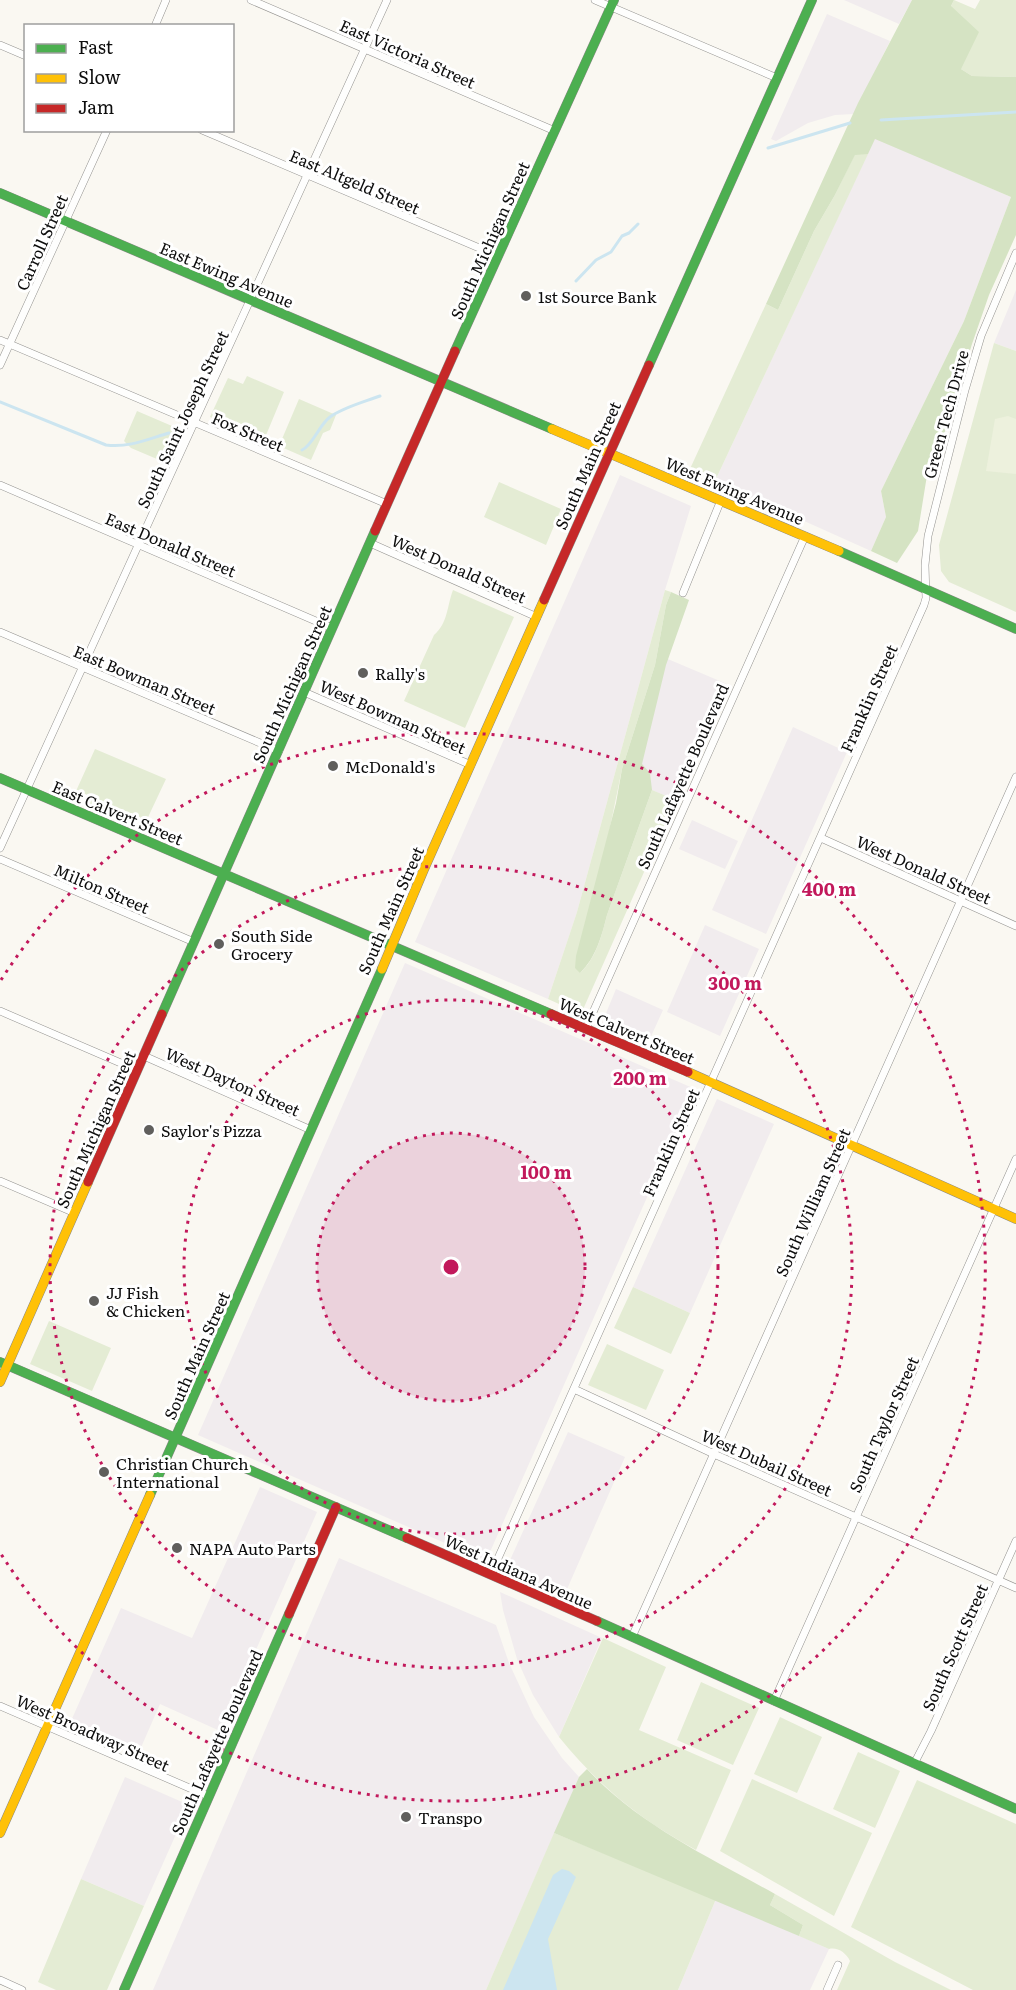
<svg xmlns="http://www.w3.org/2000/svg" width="1016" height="1990" font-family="Literata,serif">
<rect width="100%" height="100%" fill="#faf8f2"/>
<path fill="#f1ecee" d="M 844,0 L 912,0 L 899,24 Z
M 827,14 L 890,41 L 854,114 L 835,115 L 808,123 L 776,141 L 771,139 Z
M 875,138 L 1011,197 L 964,321 L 881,491 L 886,517 L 871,551 L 715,481 Z
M 1016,290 L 1016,351 L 994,343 Z
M 620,475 L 691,506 L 665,590 L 577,912 L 548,999 L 415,942 Z
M 663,657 L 727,684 L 676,800 L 627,780 Z
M 793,727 L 847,752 L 766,934 L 712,910 Z
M 692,820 L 738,841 L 725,869 L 679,849 Z
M 705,925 L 759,949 L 720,1036 L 667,1012 Z
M 405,963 L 695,1089 L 486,1561 L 198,1435 Z
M 616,989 L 663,1010 L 648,1043 L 602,1023 Z
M 717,1099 L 774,1124 L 690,1313 L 633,1287 Z
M 568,1432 L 625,1457 L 564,1596 L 506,1569 Z
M 260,1487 L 317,1512 L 220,1731 L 160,1704 L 139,1752 L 71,1721 L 121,1608 L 192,1638 Z
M 339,1558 L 496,1625 L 509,1663 L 534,1717 L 562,1758 L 579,1777 L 486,1990 L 153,1990 Z
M 500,1592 L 602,1638 L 559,1737 L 533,1695 L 517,1659 L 503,1610 Z
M 125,1777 L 189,1805 L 144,1906 L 81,1879 Z
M 716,1899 L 829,1949 L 810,1990 L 678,1990 Z"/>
<path fill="#e4ecd4" d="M 954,0 L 975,9 L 980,0 L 1016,0 L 1016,77 L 972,76 L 961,69 L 951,6 Z
M 855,154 L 868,154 L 715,481 L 689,471 L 766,304 L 778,310 L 814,231 L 835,195 Z
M 994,343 L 1016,351 L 1016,612 L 949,582 L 941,571 L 939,545 Z
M 247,376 L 284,392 L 264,440 L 210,417 L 228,378 L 243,384 Z
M 299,399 L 336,415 L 330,430 L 323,433 L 311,460 L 279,446 Z
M 137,411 L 179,429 L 164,462 L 131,448 L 124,441 Z
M 499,482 L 561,509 L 546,545 L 484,517 Z
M 453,590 L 514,617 L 465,728 L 404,701 L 434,635 C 448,623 447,606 453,590 Z
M 665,590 L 671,592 L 666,605 L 655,665 L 622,769 L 580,973 C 596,959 602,935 607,915 L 652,790 L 676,800 L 581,1014 L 548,999 L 577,912 Z
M 95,749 L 166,779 L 142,830 L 72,800 Z
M 633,1287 L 690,1313 L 671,1354 L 614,1328 Z
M 49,1321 L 111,1348 L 92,1391 L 30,1364 Z
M 607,1344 L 664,1370 L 646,1410 L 588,1385 Z
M 603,1638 L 666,1667 L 639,1730 L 731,1770 L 696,1850 C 639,1819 600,1787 559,1737 Z
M 701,1682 L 759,1708 L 733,1765 L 677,1740 Z
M 780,1717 L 822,1737 L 797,1793 L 754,1774 Z
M 858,1752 L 900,1771 L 875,1828 L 833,1809 Z
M 752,1779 L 872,1833 L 834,1916 L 720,1851 Z
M 917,1780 L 1016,1824 L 1016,1990 L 973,1990 L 851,1927 Z
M 554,1833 L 716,1899 L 678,1990 L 486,1990 Z
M 81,1879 L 144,1906 L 107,1990 L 56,1990 L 38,1982 Z
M 775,1894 L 895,1962 L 951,1990 L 837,1990 L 850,1961 C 846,1953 838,1947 829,1949 L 799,1936 L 803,1925 L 770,1905 Z"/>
<path fill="#d5e3c3" d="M 912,0 L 954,0 L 951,6 L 979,32 L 961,69 L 972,76 L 1016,77 L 1016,235 L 989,295 L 972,344 L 941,444 L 929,463 L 918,531 L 897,563 L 871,551 L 886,517 L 881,491 L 964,321 L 1011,197 L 875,139 L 868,154 L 855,155 L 835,195 L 814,231 L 778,310 L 766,304 L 858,103 Z
M 671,592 L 689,600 L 666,665 L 642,764 L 650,773 L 652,790 L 607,915 C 602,935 596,958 580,973 L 575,968 L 576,956 L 616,803 L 622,769 L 655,665 L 666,605 Z
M 587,1769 C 639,1825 709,1857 775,1894 L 770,1905 L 803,1925 L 799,1936 L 554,1833 L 579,1777 Z"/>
<path fill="#edf1dd" d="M 1008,416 L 1016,419 L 1016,474 L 986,471 L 995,419 Z"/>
<path fill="#cce5f0" d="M 562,1869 L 569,1871 L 576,1877 L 548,1939 L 557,1990 L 503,1990 L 553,1875 Z"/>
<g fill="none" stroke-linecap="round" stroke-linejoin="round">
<path stroke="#cce5f0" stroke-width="3" d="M 881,120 L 1016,112
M 768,148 L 850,123
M 576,281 L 596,260 L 611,252 L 622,236 L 629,233 L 638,224
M 0,402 L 106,445 C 129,448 148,439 169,433
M 302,450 C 313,445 319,425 330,417 C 344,407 364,402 380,396"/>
<defs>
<path id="street" d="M 251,0 L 555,131
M 595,0 L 777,78
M 155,26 L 166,0
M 0,45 L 26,56
M 202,130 L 498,256
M 0,340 L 387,504
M 0,365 L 107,130
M 0,485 L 332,628
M 370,543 L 537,617
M 683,593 L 721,500
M 0,632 L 279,751
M 304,692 L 471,765
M 821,838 L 1016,926
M 0,848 L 387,0
M 0,859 L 194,942
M 0,1011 L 137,1070
M 586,1028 L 805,536
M 144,1056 L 311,1130
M 0,1181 L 75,1213
M 574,1389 L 714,1454 L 1016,1588
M 491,1574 L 924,605 L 926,598 L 925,565 L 928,536 L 965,390 L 981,336 L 1016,253
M 632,1637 L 1016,777
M 774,1701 L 1016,1159
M 0,1706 L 208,1796
M 914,1764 L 931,1731 L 1016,1541
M 0,1980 L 22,1990
M 827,1990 L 838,1965"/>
<path id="fast" d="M 0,193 L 552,429
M 455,351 L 614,0
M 649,365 L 812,0
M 839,551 L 1016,629
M 0,778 L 551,1014
M 162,1014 L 375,531
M 0,1362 L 407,1538
M 150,1495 L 382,969
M 597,1621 L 1016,1809
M 124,1990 L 289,1614"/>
<path id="slow" d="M 552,429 L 839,551
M 382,969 L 424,869 L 544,600
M 688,1072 L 1016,1219
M 0,1382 L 88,1182
M 0,1833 L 150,1495"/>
<path id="jam" d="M 375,531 L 455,351
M 544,600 L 649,365
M 551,1014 L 688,1072
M 88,1182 L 162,1014
M 407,1538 L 597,1621
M 289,1614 L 336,1507"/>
</defs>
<use href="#street" stroke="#949390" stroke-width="8"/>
<use href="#fast" stroke="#8a8987" stroke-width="10"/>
<use href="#slow" stroke="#8a8987" stroke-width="10"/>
<use href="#jam" stroke="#8a8987" stroke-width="10"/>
<use href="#street" stroke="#fefefd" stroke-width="7"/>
<use href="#fast" stroke="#4caf50" stroke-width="9"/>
<use href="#slow" stroke="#ffc107" stroke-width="9"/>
<use href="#jam" stroke="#c62828" stroke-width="9"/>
</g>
<circle cx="451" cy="1267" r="134" fill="#c2185b" fill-opacity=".12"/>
<g fill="none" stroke="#c2185b" stroke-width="3" stroke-dasharray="3 6">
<circle cx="451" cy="1267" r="134"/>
<circle cx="451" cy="1267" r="267"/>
<circle cx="451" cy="1267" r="401"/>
<path d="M1 980A534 534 0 1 1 1 1554"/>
</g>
<g fill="#605f5d" stroke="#fff" stroke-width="2">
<circle cx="526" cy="296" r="6"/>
<circle cx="363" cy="673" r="6"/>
<circle cx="333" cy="766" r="6"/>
<circle cx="219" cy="944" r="6"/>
<circle cx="149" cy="1130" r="6"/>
<circle cx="94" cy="1301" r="6"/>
<circle cx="104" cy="1472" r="6"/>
<circle cx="177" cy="1548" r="6"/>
<circle cx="406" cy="1817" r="6"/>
</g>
<g text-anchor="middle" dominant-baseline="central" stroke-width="6" stroke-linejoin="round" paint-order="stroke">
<g font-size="16" fill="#0d0d0d" stroke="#fff">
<text transform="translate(408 53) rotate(24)">East Victoria Street</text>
<text transform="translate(355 181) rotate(23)">East Altgeld Street</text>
<text transform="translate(489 240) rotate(-66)">South Michigan Street</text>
<text transform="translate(41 242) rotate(-66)">Carroll Street</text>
<text transform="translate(227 274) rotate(23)">East Ewing Avenue</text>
<text transform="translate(945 414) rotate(-75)">Green Tech Drive</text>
<text transform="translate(182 419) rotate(-65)">South Saint Joseph Street</text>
<text transform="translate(248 431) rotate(23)">Fox Street</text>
<text transform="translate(587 465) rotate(-66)">South Main Street</text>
<text transform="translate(735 490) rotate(23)">West Ewing Avenue</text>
<text transform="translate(171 544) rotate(23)">East Donald Street</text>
<text transform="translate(459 568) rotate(24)">West Donald Street</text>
<text transform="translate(145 679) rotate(23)">East Bowman Street</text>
<text transform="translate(291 684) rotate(-66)">South Michigan Street</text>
<text transform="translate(868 698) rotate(-66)">Franklin Street</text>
<text transform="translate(393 716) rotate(24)">West Bowman Street</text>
<text transform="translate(682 776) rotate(-66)">South Lafayette Boulevard</text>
<text transform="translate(118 812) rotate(23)">East Calvert Street</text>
<text transform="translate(924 869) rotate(24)">West Donald Street</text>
<text transform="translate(102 888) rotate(23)">Milton Street</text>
<text transform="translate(390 910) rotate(-66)">South Main Street</text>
<text transform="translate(627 1030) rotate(23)">West Calvert Street</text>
<text transform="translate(233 1081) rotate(24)">West Dayton Street</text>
<text transform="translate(95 1129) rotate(-66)">South Michigan Street</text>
<text transform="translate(670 1142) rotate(-66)">Franklin Street</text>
<text transform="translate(812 1202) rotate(-66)">South William Street</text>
<text transform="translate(196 1355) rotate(-66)">South Main Street</text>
<text transform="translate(883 1424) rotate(-66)">South Taylor Street</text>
<text transform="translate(767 1462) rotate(24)">West Dubail Street</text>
<text transform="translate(519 1571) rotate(24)">West Indiana Avenue</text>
<text transform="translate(954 1647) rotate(-66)">South Scott Street</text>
<text transform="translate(93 1732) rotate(24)">West Broadway Street</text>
<text transform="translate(216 1742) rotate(-66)">South Lafayette Boulevard</text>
</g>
<g font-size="16" fill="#0d0d0d" stroke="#fff" text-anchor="start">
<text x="538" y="296">1st Source Bank</text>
<text x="375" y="673">Rally's</text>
<text x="345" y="766">McDonald's</text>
<text x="231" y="935">South Side<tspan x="231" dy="18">Grocery</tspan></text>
<text x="161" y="1130">Saylor's Pizza</text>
<text x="106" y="1292">JJ Fish<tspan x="106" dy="18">&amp; Chicken</tspan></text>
<text x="116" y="1463">Christian Church<tspan x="116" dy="18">International</tspan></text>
<text x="189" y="1548">NAPA Auto Parts</text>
<text x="418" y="1817">Transpo</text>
</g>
</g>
<circle cx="451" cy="1267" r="9" fill="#c2185b" stroke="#fff" stroke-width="3"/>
<g font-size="18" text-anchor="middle" font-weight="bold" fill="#c2185b" stroke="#fff" stroke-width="6" stroke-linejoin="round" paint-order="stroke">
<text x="829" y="896">400 m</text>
<text x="735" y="990">300 m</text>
<text x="640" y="1085">200 m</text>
<text x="546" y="1179">100 m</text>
</g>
<rect x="24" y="24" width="210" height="108" fill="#ffffff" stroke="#9e9e9e" stroke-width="1.5"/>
<rect x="36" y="44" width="30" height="9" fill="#4caf50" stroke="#9e9e9e" stroke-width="1.5"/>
<text x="78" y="54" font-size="18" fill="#0d0d0d">Fast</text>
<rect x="36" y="74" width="30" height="9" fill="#ffc107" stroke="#9e9e9e" stroke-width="1.5"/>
<text x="78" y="84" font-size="18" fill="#0d0d0d">Slow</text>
<rect x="36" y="104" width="30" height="9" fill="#c62828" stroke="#9e9e9e" stroke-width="1.5"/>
<text x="78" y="114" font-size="18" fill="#0d0d0d">Jam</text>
</svg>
